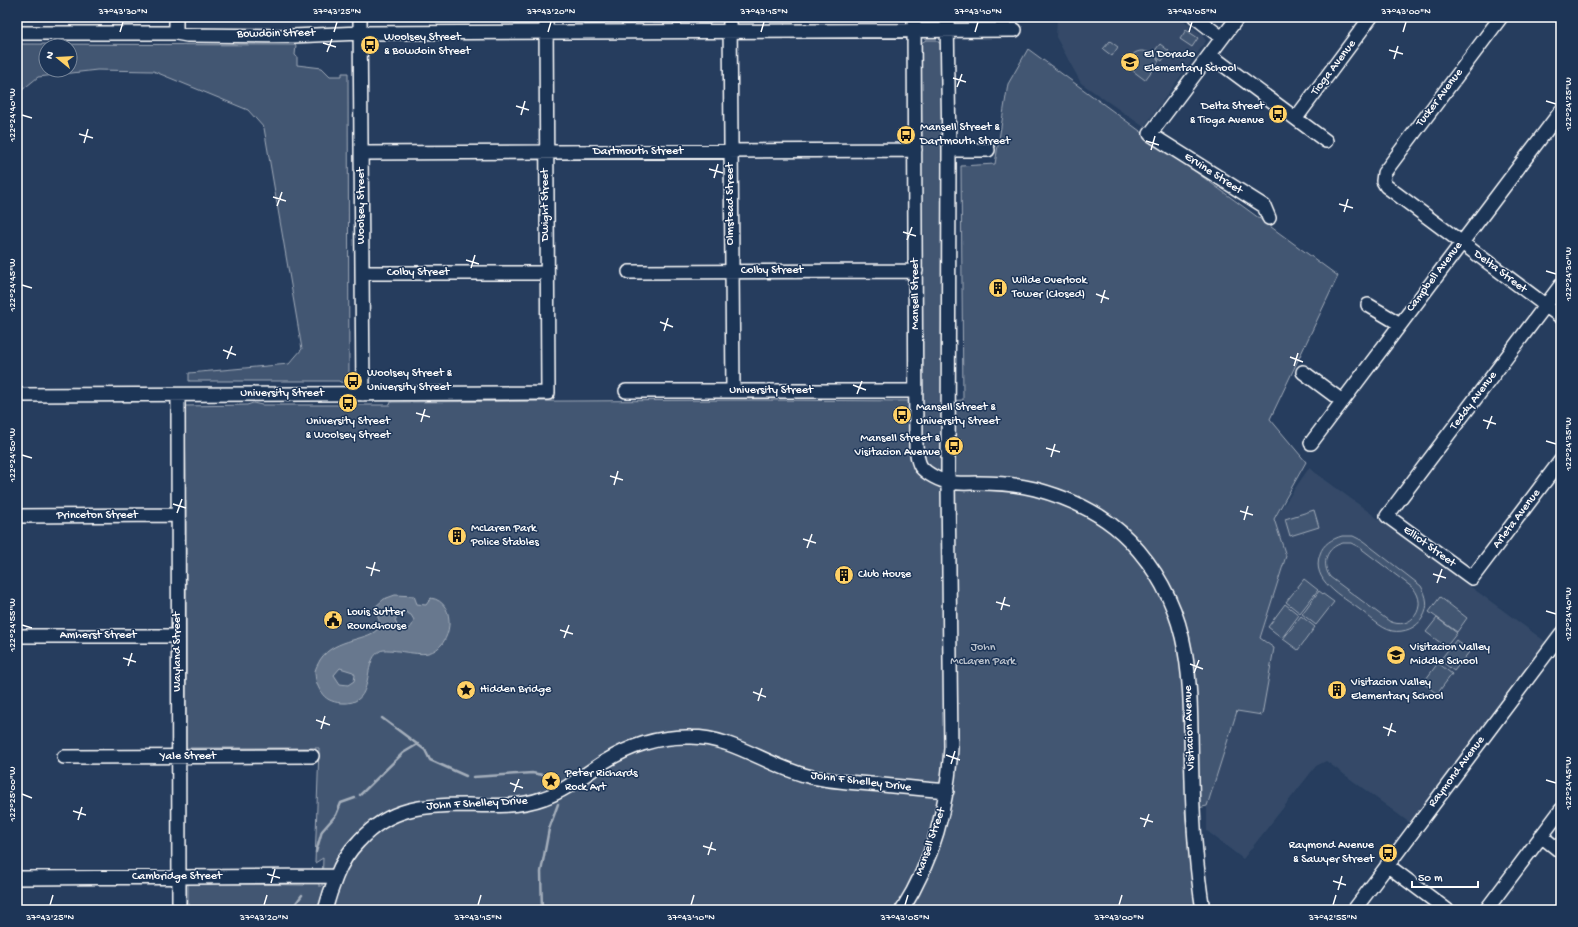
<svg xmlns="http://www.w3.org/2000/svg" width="1578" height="927" font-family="'Gochi Hand',sans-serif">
<rect width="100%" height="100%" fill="#263d5e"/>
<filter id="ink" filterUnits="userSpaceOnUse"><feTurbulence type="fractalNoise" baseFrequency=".025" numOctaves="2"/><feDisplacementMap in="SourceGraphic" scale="8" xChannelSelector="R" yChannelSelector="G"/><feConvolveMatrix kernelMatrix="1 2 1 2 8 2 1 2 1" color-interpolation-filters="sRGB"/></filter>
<g filter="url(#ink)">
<path fill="#344a68" d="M 1057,17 L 1178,17 L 1202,35 L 1206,41 L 1144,127 L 1081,83 L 1056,37 Z
M 1309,468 L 1546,642 L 1410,823 L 1326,761 L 1316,766 L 1243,859 L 1207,831 L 1207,806 L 1286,556 L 1274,519 Z"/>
<path fill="#425672" stroke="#a0aab8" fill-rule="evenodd" d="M 1186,30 L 1198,38 L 1192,47 L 1180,39 Z
M 926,40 L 937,40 L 939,43 L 942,43 L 944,401 L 963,400 L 961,166 L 995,164 L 1008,84 L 1028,49 L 1338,276 L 1270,419 L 1306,462 L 1274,519 L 1286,556 L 1260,638 L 1274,648 L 1262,715 L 1237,711 L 1207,806 L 1185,811 L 1196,910 L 188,910 L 188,883 L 304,885 L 307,882 L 319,883 L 319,886 L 322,886 L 323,858 L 315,863 L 319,748 L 186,748 L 186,501 L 184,499 L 186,483 L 185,406 L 247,405 L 253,403 L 262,405 L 390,405 L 391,402 L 752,400 L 922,401 L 921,43 Z
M 1110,41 L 1118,47 L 1112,56 L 1103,49 Z
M 17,44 L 296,45 L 295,55 L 297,57 L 297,65 L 322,68 L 330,76 L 342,76 L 342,73 L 348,73 L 349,383 L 340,382 L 339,381 L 189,381 L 189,373 L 289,364 L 302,349 L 264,128 L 248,110 L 153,71 L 97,70 L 38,77 L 21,91 L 17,99 ZM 46,46 L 70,46 L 70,70 L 46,70 Z
M 1160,44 L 1169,51 L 1162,61 L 1156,57 L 1159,61 L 1145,80 L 1125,65 C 1131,53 1139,47 1152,54 Z
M 1314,510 L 1319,527 L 1290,536 L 1285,519 Z
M 1342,536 L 1353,536 L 1363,541 L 1421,586 C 1427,596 1429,607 1423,617 C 1417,628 1404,633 1392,631 C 1380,628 1369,616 1359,609 C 1342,596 1310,581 1320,554 C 1323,544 1332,539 1342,536 ZM 1343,543 L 1351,543 L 1359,547 L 1413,588 C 1429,606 1411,632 1389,621 L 1330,577 C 1321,564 1326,547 1343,543 Z
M 1304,579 L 1318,590 L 1300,613 L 1286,602 Z
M 1319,591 L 1334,602 L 1316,625 L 1302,614 Z
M 1440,597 L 1467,618 L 1457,632 L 1429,612 Z
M 1285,604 L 1299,615 L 1282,638 L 1268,627 Z
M 1301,616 L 1315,627 L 1298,650 L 1283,639 Z
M 1437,618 L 1457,633 L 1446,647 L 1426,632 Z
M 1456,640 L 1470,651 L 1454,671 L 1440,660 Z
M 1438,663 L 1452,674 L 1437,694 L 1423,683 Z"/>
<path fill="#67788e" stroke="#a4aebb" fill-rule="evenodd" d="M 395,595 L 414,596 L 417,604 L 426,605 L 431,598 C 458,602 453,648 428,653 C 416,656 388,647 380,651 C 360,662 378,706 341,703 C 332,702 325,699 321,692 C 317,686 315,678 315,671 C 316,667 318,664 320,660 C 334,637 372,641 379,627 C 382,620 374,614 375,607 L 384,599 ZM 405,612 L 411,615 L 414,620 C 411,634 399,633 395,620 L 400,613 ZM 340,668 L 353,672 L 355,675 L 354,681 L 348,685 L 340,684 L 334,675 Z"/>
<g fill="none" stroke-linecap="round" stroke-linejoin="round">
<path stroke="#a4aebb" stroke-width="2.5" d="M 382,718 L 425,750 L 430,760 L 466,776
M 473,777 L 532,773 L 543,775
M 550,780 L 554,786
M 360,795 L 403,753 L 418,744
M 316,852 L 322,831 L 336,815 L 341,803 L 355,798
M 291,910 L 302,895
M 542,910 L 541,872 L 549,829 L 558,804"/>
<defs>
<path id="minor" d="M 176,17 L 176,33
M 360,17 L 363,394
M 730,17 L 733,391
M 914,17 L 916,446 C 917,453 917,461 921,467 C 927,474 940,481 949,482 C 958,484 968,483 978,483 C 997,483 1016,484 1035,489 C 1069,498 1104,514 1129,540 C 1198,612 1189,688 1192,780 C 1193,823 1196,867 1203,910
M 1195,17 L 1222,38
M 1238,17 L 1150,134 L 1264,206 L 1269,218
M 1501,17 L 1384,173 L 1383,181 L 1386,186 L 1561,317
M 17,33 L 176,33 L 187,35 L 293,36 L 360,33 L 1015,30
M 1210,55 L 1326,141
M 1296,118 L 1371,17
M 949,150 L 988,150
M 361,153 L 915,150
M 629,272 L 916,271
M 362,273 L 546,273
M 1561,285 L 1387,516 L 1472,578 L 1561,460
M 1368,305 L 1400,324
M 1303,372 L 1342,401
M 626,391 L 916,391
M 17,395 L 548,393 L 546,17
M 178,395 L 179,910
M 1311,443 L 1561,111
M 17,516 L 177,515
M 17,636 L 178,636
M 64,757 L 312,756
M 1541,836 L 1561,852
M 1387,865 L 1447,910
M 17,878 L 336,876
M 325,910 C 328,899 332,887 336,877 C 341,864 349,851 359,841 C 390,807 424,805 468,805 C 493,806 520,807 544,798 C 567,790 585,774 604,762 C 631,745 660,736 691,737 C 731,737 765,764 804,775 C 825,781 848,782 870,784 C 895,786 921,789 947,791
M 902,910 C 934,859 947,807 951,748 L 948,482 L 949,150 L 947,17
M 1354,910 L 1561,634
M 1486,910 L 1561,810"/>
</defs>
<use href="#minor" stroke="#fff" stroke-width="16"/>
<use href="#minor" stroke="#1d3557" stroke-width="13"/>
</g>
</g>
<path fill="none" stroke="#fff" stroke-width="1.5" d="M 120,32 L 123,22M 334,32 L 337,22M 548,32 L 551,22M 761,32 L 764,22M 975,32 L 978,22M 1189,32 L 1192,22M 1403,32 L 1406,22M 323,43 L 336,47M 1389,50 L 1403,54M 327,52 L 332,39M 1394,59 L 1398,46M 953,78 L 966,82M 957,87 L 962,74M 1546,101 L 1556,104M 516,106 L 529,110M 22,115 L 32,118M 521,115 L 525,101M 79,134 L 93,138M 1146,141 L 1159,145M 84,143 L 88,129M 1151,150 L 1155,136M 709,169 L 723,173M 714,178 L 718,164M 273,197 L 286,201M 1339,204 L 1353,208M 277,206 L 282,192M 1344,212 L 1348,199M 903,232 L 916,236M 907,240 L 912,227M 466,260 L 479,264M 471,268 L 475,255M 1546,271 L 1556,274M 22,285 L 32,288M 1096,294 L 1109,299M 1101,303 L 1105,290M 660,322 L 673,327M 664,331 L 668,318M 223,350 L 236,355M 1290,357 L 1303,362M 227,359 L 232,346M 1294,366 L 1298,353M 853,385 L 866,390M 857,394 L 862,381M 416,413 L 430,417M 1483,420 L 1496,424M 421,422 L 425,409M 1487,429 L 1492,416M 1546,441 L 1556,444M 1046,448 L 1060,452M 22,455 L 32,458M 1051,457 L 1055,444M 610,476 L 623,480M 614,485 L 618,471M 173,504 L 186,508M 1240,511 L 1253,515M 177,513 L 182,499M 1244,520 L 1248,506M 803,539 L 816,543M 807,548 L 812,534M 366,567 L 380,571M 1433,574 L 1446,578M 371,576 L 375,562M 1437,583 L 1442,569M 996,602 L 1010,606M 1001,610 L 1005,597M 1546,611 L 1556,614M 22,625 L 32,628M 560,630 L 573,634M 564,638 L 569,625M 123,658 L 136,662M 1190,664 L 1203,669M 128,666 L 132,653M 1194,673 L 1199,660M 753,692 L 766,697M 758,701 L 762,688M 316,720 L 330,725M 1383,727 L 1396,732M 321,729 L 325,716M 1388,736 L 1392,723M 946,755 L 960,760M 951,764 L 955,751M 1546,780 L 1556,783M 510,783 L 523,788M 514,792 L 519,779M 22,794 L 32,798M 73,811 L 86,815M 1140,818 L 1153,822M 78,820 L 82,807M 1144,827 L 1149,814M 703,846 L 716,850M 708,855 L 712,842M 267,874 L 280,878M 1333,881 L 1346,885M 271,883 L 275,869M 1338,890 L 1342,876M 50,905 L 53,895M 264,905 L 267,895M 478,905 L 481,895M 691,905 L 694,895M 905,905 L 908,895M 1119,905 L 1122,895M 1333,905 L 1336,895"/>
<defs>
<symbol id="bus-disc" viewBox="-11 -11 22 22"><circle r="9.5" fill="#ffd166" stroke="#1d3557"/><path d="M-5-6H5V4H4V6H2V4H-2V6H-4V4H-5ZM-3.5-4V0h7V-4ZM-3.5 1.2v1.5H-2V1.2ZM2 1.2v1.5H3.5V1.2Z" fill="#111"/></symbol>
<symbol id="school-disc" viewBox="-11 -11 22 22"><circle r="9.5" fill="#ffd166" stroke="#1d3557"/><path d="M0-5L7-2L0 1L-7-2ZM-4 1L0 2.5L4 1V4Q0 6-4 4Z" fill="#111"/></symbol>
<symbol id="building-disc" viewBox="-11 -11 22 22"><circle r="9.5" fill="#ffd166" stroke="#1d3557"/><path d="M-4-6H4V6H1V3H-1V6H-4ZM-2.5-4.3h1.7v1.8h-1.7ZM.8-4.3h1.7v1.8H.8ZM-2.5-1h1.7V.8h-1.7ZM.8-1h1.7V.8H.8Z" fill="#111"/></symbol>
<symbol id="civic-disc" viewBox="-11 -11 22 22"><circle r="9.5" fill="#ffd166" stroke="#1d3557"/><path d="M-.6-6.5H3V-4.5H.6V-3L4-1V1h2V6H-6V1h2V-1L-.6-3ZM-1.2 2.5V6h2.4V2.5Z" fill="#111"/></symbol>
<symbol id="sight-disc" viewBox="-11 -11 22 22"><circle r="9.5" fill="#ffd166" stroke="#1d3557"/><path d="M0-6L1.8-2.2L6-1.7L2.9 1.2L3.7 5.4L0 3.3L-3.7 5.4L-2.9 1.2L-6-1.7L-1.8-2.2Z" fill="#111"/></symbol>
</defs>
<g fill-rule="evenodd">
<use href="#bus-disc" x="359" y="34" width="22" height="22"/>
<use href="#school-disc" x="1119" y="51" width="22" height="22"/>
<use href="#bus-disc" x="1267" y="103" width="22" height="22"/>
<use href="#bus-disc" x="895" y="124" width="22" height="22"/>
<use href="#building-disc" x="987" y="277" width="22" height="22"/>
<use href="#bus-disc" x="342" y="370" width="22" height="22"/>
<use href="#bus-disc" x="337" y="392" width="22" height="22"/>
<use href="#bus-disc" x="891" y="404" width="22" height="22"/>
<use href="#bus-disc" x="943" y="435" width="22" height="22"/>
<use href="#building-disc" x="446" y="525" width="22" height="22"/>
<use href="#building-disc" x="833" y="564" width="22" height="22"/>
<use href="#civic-disc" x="322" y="609" width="22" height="22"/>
<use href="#school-disc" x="1385" y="644" width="22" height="22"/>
<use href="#sight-disc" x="455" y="679" width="22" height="22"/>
<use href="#building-disc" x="1326" y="679" width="22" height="22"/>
<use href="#sight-disc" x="540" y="770" width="22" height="22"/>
<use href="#bus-disc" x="1377" y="842" width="22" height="22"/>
</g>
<g text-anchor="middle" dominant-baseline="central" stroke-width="3" stroke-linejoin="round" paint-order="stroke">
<g font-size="12" fill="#fff" stroke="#1d3557">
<text transform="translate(276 34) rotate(-1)">Bowdoin Street</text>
<text transform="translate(1334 68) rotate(-53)">Tioga Avenue</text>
<text transform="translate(1440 98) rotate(-53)">Tucker Avenue</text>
<text x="638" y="152">Dartmouth Street</text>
<text transform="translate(1213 174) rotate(33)">Ervine Street</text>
<text transform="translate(731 204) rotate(-90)">Olmstead Street</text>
<text transform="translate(546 205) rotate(-90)">Dwight Street</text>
<text transform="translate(362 206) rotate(-90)">Woolsey Street</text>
<text x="772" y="271">Colby Street</text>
<text transform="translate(1500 272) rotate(37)">Delta Street</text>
<text x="418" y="273">Colby Street</text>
<text transform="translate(1435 277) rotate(-53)">Campbell Avenue</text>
<text transform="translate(916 294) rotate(-90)">Mansell Street</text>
<text x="771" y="391">University Street</text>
<text x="282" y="394">University Street</text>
<text transform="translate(1474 401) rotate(-53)">Teddy Avenue</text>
<text x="97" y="516">Princeton Street</text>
<text transform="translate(1517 519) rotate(-53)">Arleta Avenue</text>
<text transform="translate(1429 547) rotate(36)">Elliot Street</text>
<text x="98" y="636">Amherst Street</text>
<text transform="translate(178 652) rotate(-90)">Wayland Street</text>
<text transform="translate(1190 728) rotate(-92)">Visitacion Avenue</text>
<text x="188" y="757">Yale Street</text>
<text transform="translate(1457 772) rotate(-53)">Raymond Avenue</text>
<text transform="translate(861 782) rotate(7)">John F Shelley Drive</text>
<text transform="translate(477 804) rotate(-3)">John F Shelley Drive</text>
<text transform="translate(931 842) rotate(-71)">Mansell Street</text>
<text x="177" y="877">Cambridge Street</text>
</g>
<g font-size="12" fill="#fff" stroke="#1d3557" text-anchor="start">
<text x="384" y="38">Woolsey Street<tspan x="384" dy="14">&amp; Bowdoin Street</tspan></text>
<text x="1144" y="55">El Dorado<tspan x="1144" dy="14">Elementary School</tspan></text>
<text x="1264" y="107" text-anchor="end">Delta Street<tspan x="1264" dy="14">&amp; Tioga Avenue</tspan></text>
<text x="920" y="128">Mansell Street &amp;<tspan x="920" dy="14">Dartmouth Street</tspan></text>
<text x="1012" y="281">Wilde Overlook<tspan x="1012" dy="14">Tower (Closed)</tspan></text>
<text x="367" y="374">Woolsey Street &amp;<tspan x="367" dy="14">University Street</tspan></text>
<text x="916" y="408">Mansell Street &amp;<tspan x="916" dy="14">University Street</tspan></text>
<text x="348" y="422" text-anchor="middle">University Street<tspan x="348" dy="14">&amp; Woolsey Street</tspan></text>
<text x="940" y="439" text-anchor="end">Mansell Street &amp;<tspan x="940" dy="14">Visitacion Avenue</tspan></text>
<text x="471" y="529">McLaren Park<tspan x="471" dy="14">Police Stables</tspan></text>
<text x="858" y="575">Club House</text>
<text x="347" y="613">Louis Sutter<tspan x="347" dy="14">Roundhouse</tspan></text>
<text x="1410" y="648">Visitacion Valley<tspan x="1410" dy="14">Middle School</tspan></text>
<text x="1351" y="683">Visitacion Valley<tspan x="1351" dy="14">Elementary School</tspan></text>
<text x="480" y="690">Hidden Bridge</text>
<text x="565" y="774">Peter Richards<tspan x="565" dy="14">Rock Art</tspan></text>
<text x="1374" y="846" text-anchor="end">Raymond Avenue<tspan x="1374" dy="14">&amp; Sawyer Street</tspan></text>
</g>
<g font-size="12" fill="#bdc4ce" stroke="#1d3557">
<text x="983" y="648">John<tspan x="983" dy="14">McLaren Park</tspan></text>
</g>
</g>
<rect width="1578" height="927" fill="none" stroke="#1d3557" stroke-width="44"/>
<g transform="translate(58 58) rotate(288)"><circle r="19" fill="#1d3557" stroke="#77869a"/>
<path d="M0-3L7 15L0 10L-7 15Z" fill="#ffd166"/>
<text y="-6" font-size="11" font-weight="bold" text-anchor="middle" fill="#ffffff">N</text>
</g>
<path d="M1412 881v6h66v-6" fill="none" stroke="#ffffff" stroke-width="2"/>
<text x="1418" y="881" font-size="12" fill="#ffffff" stroke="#1d3557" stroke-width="3" paint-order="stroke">50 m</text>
<rect x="22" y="22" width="1534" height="883" fill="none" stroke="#fff" stroke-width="1.5"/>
<g font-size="10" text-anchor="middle" fill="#fff">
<text x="123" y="14">37°43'30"N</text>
<text x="337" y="14">37°43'25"N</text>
<text x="551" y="14">37°43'20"N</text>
<text x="764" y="14">37°43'15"N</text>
<text x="978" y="14">37°43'10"N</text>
<text x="1192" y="14">37°43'05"N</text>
<text x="1406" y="14">37°43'00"N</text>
<text transform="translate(1567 104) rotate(-90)" y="4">122°24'25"W</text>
<text transform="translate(11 115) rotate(-90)" y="4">122°24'40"W</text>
<text transform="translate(1567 274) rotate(-90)" y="4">122°24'30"W</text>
<text transform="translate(11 285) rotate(-90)" y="4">122°24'45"W</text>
<text transform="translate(1567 444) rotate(-90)" y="4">122°24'35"W</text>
<text transform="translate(11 455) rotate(-90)" y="4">122°24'50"W</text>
<text transform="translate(1567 614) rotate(-90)" y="4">122°24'40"W</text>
<text transform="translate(11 625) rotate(-90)" y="4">122°24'55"W</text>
<text transform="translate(1567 783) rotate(-90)" y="4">122°24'45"W</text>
<text transform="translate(11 794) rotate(-90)" y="4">122°25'00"W</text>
<text x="50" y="920">37°43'25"N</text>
<text x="264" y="920">37°43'20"N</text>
<text x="478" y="920">37°43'15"N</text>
<text x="691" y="920">37°43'10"N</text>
<text x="905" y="920">37°43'05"N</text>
<text x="1119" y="920">37°43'00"N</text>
<text x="1333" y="920">37°42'55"N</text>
</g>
</svg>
